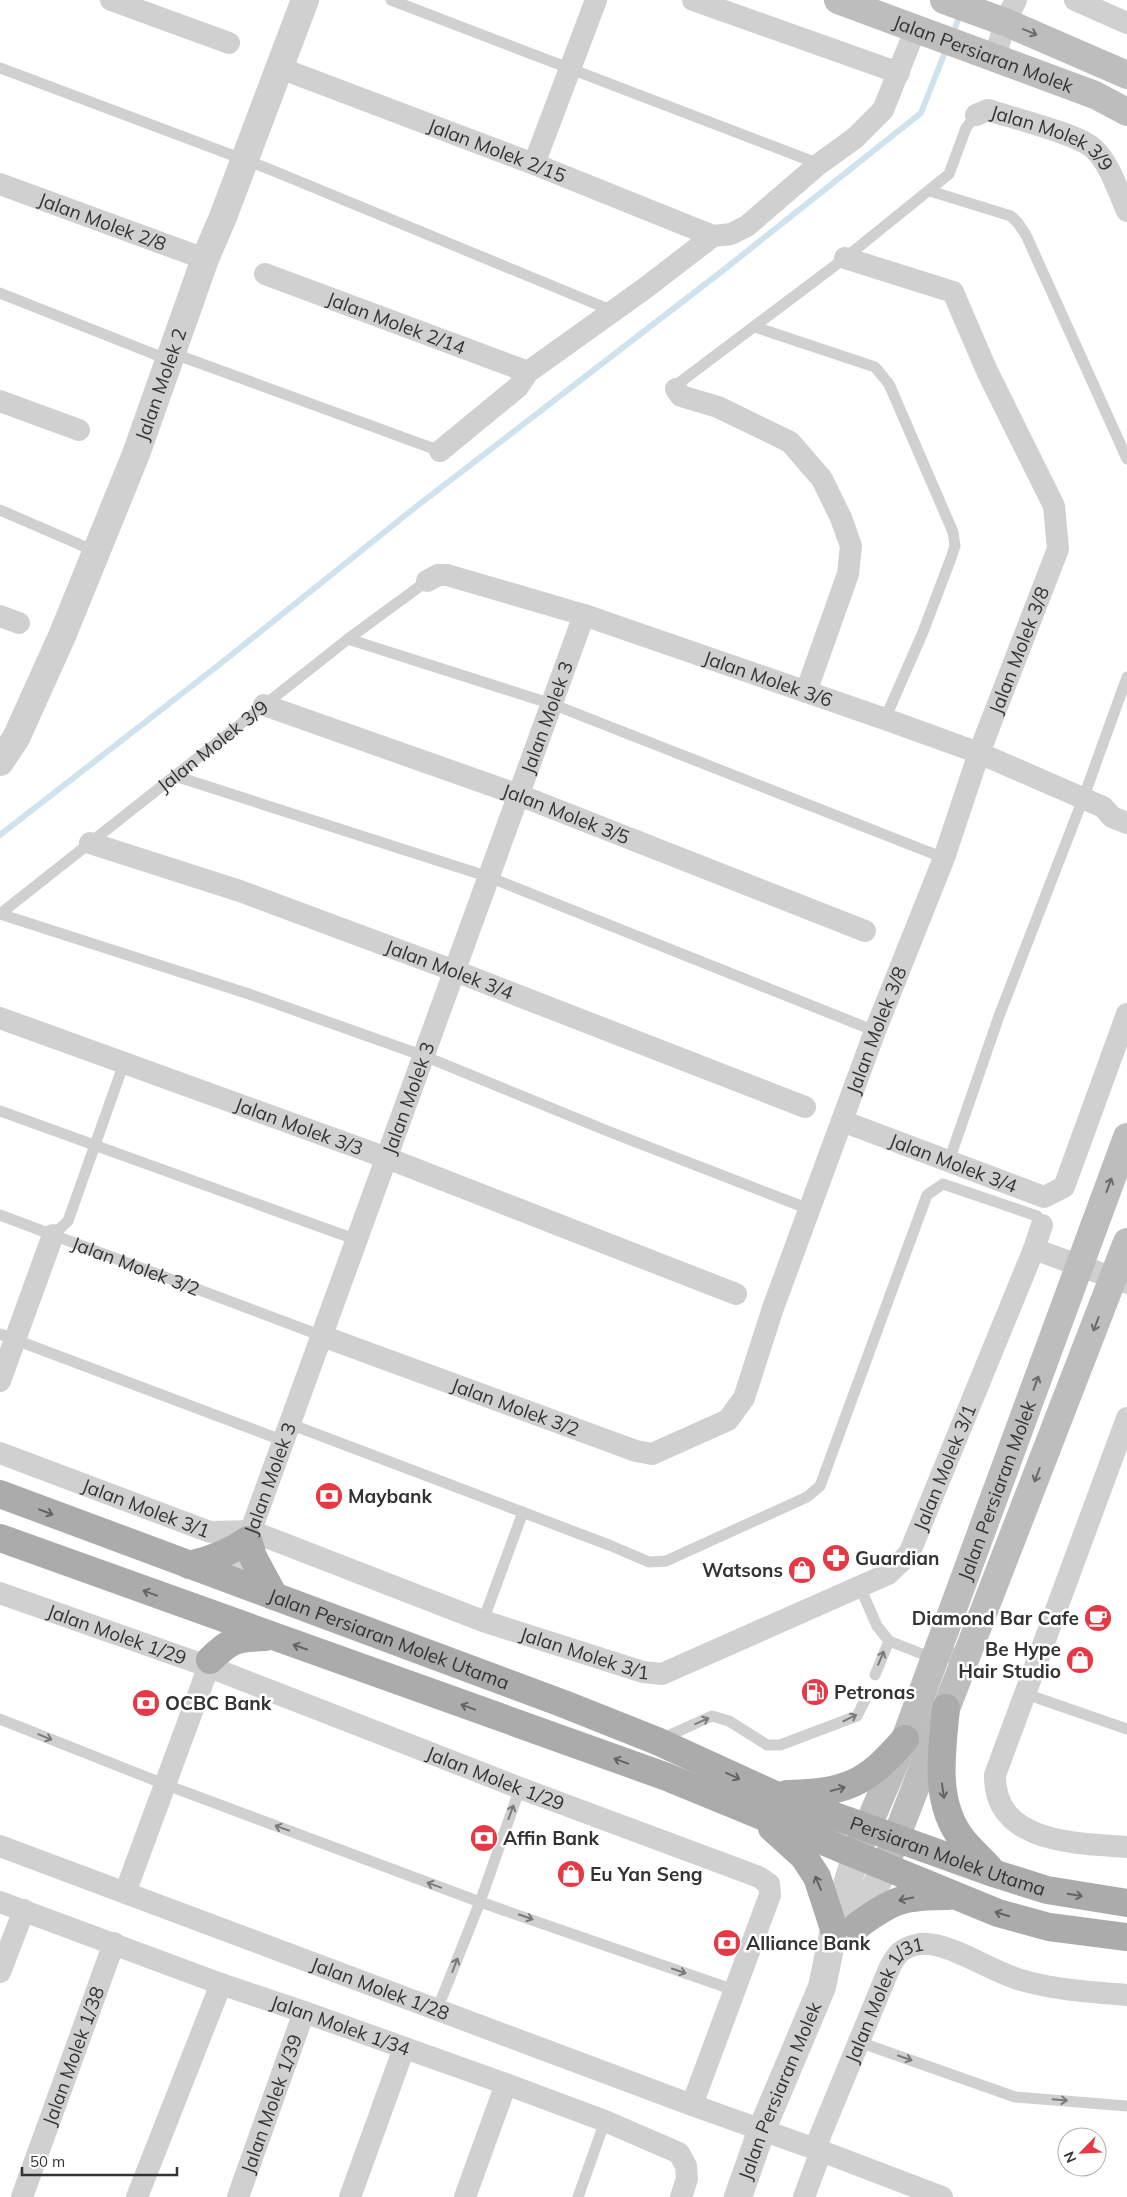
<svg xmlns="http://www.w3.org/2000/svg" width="1127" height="2197" font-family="Mulish,sans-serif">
<rect width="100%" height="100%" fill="#fff"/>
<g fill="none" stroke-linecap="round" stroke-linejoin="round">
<path stroke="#cfe2ee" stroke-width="6" d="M 952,36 L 961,12
M 0,835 L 220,664 L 417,506 L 721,272 L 921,113 L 947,47"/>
<g stroke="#d0d0d0" stroke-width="11">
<path d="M 391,0 L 819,164"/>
<path d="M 0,68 L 269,169 L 613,311"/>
<path d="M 930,191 L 1011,216 L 1018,223 L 1026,235 L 1127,459"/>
<path d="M 0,293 L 169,360"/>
<path d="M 755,327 L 875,367 L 889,384 L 953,532 L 955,546 L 951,558 L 923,632 L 885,719"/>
<path d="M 172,353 L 440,451"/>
<path d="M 676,389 L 679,383 L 845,258 L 949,174 L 966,128 L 976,115"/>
<path d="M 0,510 L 97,552"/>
<path d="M 348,639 L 552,704 L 944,858"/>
<path d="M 175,776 L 489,877 L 875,1031"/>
<path d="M 0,914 L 249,994 L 424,1056 L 610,1132 L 809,1209"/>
<path id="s1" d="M 0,914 L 348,639 L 427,581"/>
<path d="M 0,1111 L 357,1240"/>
<path d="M 949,1161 L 999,1016 L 1083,799 L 1127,677"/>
<path id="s2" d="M 0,1215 L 322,1336"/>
<path d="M 53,1235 L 68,1221 L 124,1063"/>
<path d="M 0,1334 L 284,1441"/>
<path d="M 290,1424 L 609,1545 L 649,1562 L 666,1561 L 807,1497 L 820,1486 L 927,1195 L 943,1184 L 1037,1216 L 1042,1225"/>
<path d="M 860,1587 L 877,1626 L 889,1641 L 935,1659 L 948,1657 L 964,1648"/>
<path d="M 483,1621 L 523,1512"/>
<path d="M 875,1675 L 889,1641"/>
<path d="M 1026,1694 L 1127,1729"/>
<path d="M 0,1719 L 164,1784 L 480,1902 L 734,1990"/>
<path d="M 661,1739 L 712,1716 L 729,1721 L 767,1745 L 780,1745 L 857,1716 L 865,1700"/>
<path d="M 437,2010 L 480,1902 L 520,1788"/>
<path d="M 859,2042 L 1015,2097 L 1127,2106"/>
<path d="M 578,2197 L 605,2121"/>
</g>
<g stroke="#d0d0d0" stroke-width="22">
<path d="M 111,0 L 229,43"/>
<path d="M 693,0 L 899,73"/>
<path d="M 1075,0 L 1127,23"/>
<path d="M 995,58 L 1005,22 L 1016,0"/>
<path id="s3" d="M 280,68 L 534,164 L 713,236"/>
<path id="s4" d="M 976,115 L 988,110 C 1012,118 1079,134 1094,149 C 1110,164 1118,191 1127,211"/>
<path d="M 534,164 L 596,0"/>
<path id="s5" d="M 0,184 L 205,259"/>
<path id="s6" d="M 265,274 L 528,372"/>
<path d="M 676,389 L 681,396 L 718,407 L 790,442 L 822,479 L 841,518 L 851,546 L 848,574 L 806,692"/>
<path d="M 0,401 L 79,430"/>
<path d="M 440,451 L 518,387 L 528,372 L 644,289 L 713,236 L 731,234 L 747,226 L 819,164 L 855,138 L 883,110 L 916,28"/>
<path id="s7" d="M 427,581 L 438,575 L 447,575 L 584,615 L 885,719 L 979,753 L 1103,807 L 1112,817 L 1127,823"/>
<path d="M 0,616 L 19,623"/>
<path id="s8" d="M 264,705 L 519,795 L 865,931"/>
<path id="s9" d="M 90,843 L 240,891 L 455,971 L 805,1107"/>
<path id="s10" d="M 0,1018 L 387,1158 L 736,1294"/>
<path id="s11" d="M 842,1121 L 1044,1197 L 1064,1187 L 1127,1014"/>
<path d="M 1034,1249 L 1127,1283"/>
<path id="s12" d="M 322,1336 L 636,1451 L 652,1454 L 728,1420 L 744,1398 L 773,1308 L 875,1031 L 944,858 L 979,753 L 1058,549 L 1054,506 L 987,371 L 953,292 L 845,258"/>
<path d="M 0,1381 L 53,1235"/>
<path d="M 1127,1418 L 995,1775 C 994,1844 1077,1843 1127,1847"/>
<path id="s13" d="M 0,1453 L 210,1532 L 251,1531 L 483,1621 L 643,1672 L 662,1674 L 888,1574 L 909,1554 L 1034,1249 L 1042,1225"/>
<path id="s14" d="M 237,1582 L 239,1563 L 584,615"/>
<path id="s15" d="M 0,1593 L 207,1666 L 520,1788 L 759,1877 L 769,1884 L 770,1895 L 692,2105"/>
<path id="s16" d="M 0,1846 L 692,2105 L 821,2151 L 942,2197"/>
<path d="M 125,1893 L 214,1652"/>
<path id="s17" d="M 0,1902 L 221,1984 L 304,2012 L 506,2084 L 605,2121 L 679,2153 L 686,2166 L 687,2179 L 681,2197"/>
<path d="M 0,1972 L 24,1910"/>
<path id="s18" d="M 815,2148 L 889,1969 C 896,1954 902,1947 920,1944 C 948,1941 992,1972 1021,1980 C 1055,1990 1091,1992 1127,1995"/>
<path id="s19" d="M 22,2197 L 114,1943"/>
<path d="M 137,2197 L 221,1984"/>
<path id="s20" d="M 238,2197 L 304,2012"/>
<path d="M 350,2197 L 404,2048"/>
<path d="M 465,2197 L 506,2084"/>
<path d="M 804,2197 L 821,2151"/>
</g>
<g stroke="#d0d0d0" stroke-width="28">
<path id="s21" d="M 0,762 L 16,738 L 62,636 L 136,454 L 205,259 L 223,217 L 305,0"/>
<path d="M 853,1934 L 885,1866"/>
<path id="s22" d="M 738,2197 L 762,2129 L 822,1987 L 834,1929 L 856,1854"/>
</g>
<g stroke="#bdbdbd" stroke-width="28">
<path id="s23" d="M 838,0 L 1095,95 L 1127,112"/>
<path d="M 944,0 L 1005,22 L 1127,75"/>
<path id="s24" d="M 856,1854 L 905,1739 L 1127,1137"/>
<path d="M 885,1866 L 1127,1242"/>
</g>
<g stroke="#ababab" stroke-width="28">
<path id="s25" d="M 0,1494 L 564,1704 L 657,1741 L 773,1794 L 996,1874 L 1047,1890 L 1127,1903"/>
<path d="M 0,1538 L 667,1777 L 998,1913 L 1049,1927 L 1127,1937"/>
<path d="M 189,1565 C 212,1560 229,1553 248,1540 L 253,1557 L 274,1596"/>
<path d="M 210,1660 C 231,1639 236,1638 266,1637"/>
<path d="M 946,1708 C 942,1752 933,1801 962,1839 C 971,1850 982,1860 991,1870"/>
<path d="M 787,1794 C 847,1792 865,1785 905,1739"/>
<path d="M 772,1828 L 804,1857 L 817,1877 L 834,1929"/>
<path d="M 857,1926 C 893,1899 904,1896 948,1896"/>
</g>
</g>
<defs><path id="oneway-shaft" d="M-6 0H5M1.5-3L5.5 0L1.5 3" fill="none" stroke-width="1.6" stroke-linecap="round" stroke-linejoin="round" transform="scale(1.25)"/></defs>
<g stroke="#6a6a6a">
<use href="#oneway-shaft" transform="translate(1030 32) rotate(23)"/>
<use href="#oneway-shaft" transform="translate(1109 1185) rotate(-70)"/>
<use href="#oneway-shaft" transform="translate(1096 1324) rotate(111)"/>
<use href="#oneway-shaft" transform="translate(1036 1383) rotate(-70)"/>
<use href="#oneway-shaft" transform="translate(1037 1475) rotate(111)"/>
</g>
<g stroke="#636363">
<use href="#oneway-shaft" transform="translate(46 1512) rotate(21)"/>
<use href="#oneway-shaft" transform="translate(150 1593) rotate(-160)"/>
<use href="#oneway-shaft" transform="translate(300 1647) rotate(-161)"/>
<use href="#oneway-shaft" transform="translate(468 1707) rotate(-160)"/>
<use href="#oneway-shaft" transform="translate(621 1761) rotate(-160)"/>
<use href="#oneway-shaft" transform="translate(733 1776) rotate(25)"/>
<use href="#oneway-shaft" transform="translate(838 1789) rotate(-15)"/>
<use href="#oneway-shaft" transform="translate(943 1791) rotate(82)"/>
<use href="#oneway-shaft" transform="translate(818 1883) rotate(-113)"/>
<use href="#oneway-shaft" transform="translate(1075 1895) rotate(10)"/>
<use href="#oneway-shaft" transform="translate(906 1899) rotate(169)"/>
<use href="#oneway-shaft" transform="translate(1002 1914) rotate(-163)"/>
</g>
<g stroke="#7a7a7a">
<use href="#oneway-shaft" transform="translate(881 1658) rotate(-67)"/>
<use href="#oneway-shaft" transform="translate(850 1718) rotate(-27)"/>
<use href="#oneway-shaft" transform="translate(702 1721) rotate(-24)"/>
<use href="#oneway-shaft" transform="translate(45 1737) rotate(22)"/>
<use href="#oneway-shaft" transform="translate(511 1812) rotate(-70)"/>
<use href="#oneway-shaft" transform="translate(282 1828) rotate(-160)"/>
<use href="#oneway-shaft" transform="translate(434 1885) rotate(-160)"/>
<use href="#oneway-shaft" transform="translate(526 1917) rotate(19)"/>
<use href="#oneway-shaft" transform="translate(455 1965) rotate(-69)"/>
<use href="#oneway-shaft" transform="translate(679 1971) rotate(19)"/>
<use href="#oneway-shaft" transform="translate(905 2058) rotate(19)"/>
<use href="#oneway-shaft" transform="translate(1060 2100) rotate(5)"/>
</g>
<defs>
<symbol id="bank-disc" viewBox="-11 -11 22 22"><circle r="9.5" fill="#e63946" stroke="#fff"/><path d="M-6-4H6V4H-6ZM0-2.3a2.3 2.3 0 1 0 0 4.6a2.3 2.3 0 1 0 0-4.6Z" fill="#fff"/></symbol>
<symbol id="pharmacy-disc" viewBox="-11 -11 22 22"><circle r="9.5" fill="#e63946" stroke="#fff"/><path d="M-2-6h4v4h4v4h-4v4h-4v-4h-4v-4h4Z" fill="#fff"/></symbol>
<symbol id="shop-disc" viewBox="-11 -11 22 22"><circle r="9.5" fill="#e63946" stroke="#fff"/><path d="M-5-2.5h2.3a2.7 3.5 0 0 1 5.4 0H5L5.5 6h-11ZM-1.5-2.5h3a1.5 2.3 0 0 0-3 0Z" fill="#fff"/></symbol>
<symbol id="cafe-disc" viewBox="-11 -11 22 22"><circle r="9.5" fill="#e63946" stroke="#fff"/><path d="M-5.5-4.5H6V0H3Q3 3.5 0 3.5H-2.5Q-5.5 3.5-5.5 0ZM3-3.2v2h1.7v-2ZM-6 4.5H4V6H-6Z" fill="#fff"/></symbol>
<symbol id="fuel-disc" viewBox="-11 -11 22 22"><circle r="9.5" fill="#e63946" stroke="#fff"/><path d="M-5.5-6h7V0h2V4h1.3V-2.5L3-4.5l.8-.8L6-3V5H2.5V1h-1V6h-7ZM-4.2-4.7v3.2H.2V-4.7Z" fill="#fff"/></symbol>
</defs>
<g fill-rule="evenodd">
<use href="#bank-disc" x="313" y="1480" width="32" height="32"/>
<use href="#pharmacy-disc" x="820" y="1542" width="32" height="32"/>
<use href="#shop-disc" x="786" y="1554" width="32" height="32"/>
<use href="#cafe-disc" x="1082" y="1602" width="32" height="32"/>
<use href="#shop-disc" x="1064" y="1644" width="32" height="32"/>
<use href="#fuel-disc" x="799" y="1676" width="32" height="32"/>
<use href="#bank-disc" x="130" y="1687" width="32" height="32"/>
<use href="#bank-disc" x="468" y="1822" width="32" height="32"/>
<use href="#shop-disc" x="555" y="1858" width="32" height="32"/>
<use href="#bank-disc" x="711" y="1927" width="32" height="32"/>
</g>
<g text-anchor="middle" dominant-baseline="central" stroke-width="5" stroke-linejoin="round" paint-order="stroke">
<g font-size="19" fill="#333" stroke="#fff">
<text stroke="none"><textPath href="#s23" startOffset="155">Jalan Persiaran Molek</textPath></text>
<text stroke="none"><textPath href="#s4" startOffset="84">Jalan Molek 3/9</textPath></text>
<text stroke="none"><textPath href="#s3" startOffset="232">Jalan Molek 2/15</textPath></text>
<text stroke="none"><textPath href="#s5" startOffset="109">Jalan Molek 2/8</textPath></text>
<text stroke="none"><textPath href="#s6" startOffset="140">Jalan Molek 2/14</textPath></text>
<text stroke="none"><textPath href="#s21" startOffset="411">Jalan Molek 2</textPath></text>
<text stroke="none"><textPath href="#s12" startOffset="1258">Jalan Molek 3/8</textPath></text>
<text stroke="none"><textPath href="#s7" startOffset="359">Jalan Molek 3/6</textPath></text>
<text stroke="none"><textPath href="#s14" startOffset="919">Jalan Molek 3</textPath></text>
<text stroke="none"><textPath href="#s1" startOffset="271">Jalan Molek 3/9</textPath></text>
<text stroke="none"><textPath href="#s8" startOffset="321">Jalan Molek 3/5</textPath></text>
<text stroke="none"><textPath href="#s9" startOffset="381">Jalan Molek 3/4</textPath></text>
<text stroke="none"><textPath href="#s12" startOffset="852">Jalan Molek 3/8</textPath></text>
<text stroke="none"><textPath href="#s14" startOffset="514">Jalan Molek 3</textPath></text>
<text stroke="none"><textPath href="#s10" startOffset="318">Jalan Molek 3/3</textPath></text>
<text stroke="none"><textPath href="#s11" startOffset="119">Jalan Molek 3/4</textPath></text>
<text stroke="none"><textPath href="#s2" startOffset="145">Jalan Molek 3/2</textPath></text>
<text stroke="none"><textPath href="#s12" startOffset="206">Jalan Molek 3/2</textPath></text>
<text stroke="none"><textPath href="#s13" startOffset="1071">Jalan Molek 3/1</textPath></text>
<text stroke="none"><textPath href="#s14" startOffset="109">Jalan Molek 3</textPath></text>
<text stroke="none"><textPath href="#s24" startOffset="390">Jalan Persiaran Molek</textPath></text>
<text stroke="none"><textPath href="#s13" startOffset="156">Jalan Molek 3/1</textPath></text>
<text stroke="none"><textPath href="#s15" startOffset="124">Jalan Molek 1/29</textPath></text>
<text stroke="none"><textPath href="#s25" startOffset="415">Jalan Persiaran Molek Utama</textPath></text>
<text stroke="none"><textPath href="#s13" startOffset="621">Jalan Molek 3/1</textPath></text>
<text stroke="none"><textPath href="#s15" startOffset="529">Jalan Molek 1/29</textPath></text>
<text stroke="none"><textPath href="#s25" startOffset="1015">Persiaran Molek Utama</textPath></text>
<text stroke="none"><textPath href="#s16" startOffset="406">Jalan Molek 1/28</textPath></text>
<text stroke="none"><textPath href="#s18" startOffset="166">Jalan Molek 1/31</textPath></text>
<text stroke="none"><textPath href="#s17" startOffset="362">Jalan Molek 1/34</textPath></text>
<text stroke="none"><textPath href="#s19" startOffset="150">Jalan Molek 1/38</textPath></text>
<text stroke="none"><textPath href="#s22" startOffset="114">Jalan Persiaran Molek</textPath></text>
<text stroke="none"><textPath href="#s20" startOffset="99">Jalan Molek 1/39</textPath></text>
</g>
<g font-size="19" font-weight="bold" fill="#333" stroke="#fff" text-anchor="start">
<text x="348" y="1496">Maybank</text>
<text x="855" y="1558">Guardian</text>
<text x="783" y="1570" text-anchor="end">Watsons</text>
<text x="1079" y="1618" text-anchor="end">Diamond Bar Cafe</text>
<text x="1061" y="1649" text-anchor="end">Be Hype<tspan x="1061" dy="22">Hair Studio</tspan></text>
<text x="834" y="1692">Petronas</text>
<text x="165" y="1703">OCBC Bank</text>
<text x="503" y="1838">Affin Bank</text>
<text x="590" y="1874">Eu Yan Seng</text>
<text x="746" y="1943">Alliance Bank</text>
</g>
</g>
<g transform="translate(1082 2152) rotate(246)"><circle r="24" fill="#ffffff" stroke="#adadad"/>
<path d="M0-4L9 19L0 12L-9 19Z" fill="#e63946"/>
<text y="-8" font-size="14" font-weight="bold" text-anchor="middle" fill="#333333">N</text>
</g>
<path d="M22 2167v8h155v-8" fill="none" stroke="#333333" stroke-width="2.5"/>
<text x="30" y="2167" font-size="15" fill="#333333" stroke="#ffffff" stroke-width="4" paint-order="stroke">50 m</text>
</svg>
